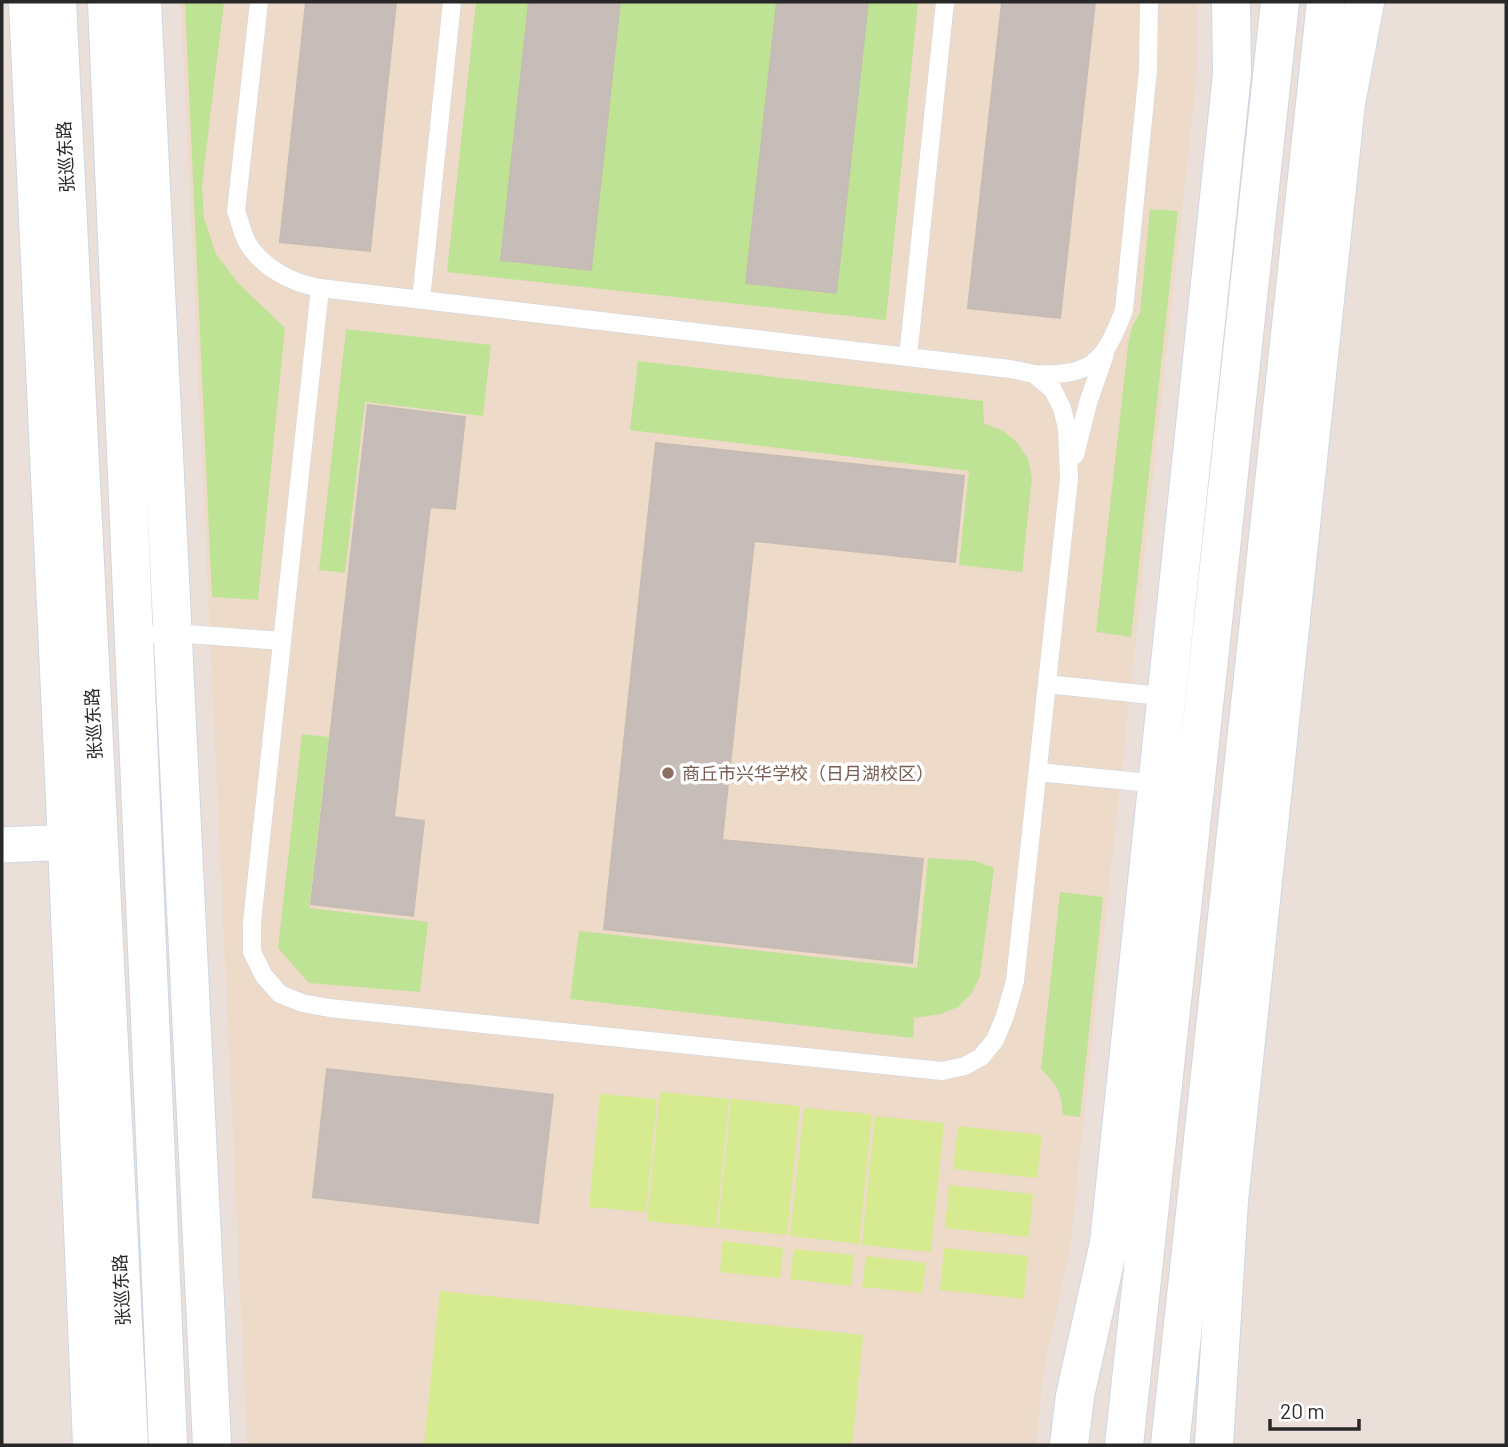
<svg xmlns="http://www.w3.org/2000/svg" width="1508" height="1447" font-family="Barlow,'Noto Sans SC',sans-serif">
<rect width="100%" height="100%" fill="#ebe0d9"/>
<path fill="#eddac8" d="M 181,2 L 1197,2 L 1197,73 L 1070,1248 L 1043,1374 L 1036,1445 L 247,1445 Z"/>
<path fill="#bfe395" d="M 185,2 L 224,2 L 202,185 L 204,218 L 216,254 L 238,283 L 285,328 L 258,600 L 212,597 Z
M 476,2 L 918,2 L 886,320 L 447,272 Z
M 1150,209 L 1178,211 L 1131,637 L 1096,632 L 1128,345 L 1132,327 L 1140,313 Z
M 346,329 L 491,345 L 483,416 L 365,402 L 345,573 L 319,570 Z
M 638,361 L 983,401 L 984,423 L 1003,431 L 1017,442 L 1028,459 L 1032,477 L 1022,572 L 959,565 L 969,471 L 630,430 Z
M 302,734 L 329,737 L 309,908 L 428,922 L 420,992 L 309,983 L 278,948 Z
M 928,858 L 976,861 L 994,868 L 980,976 L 972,993 L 958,1007 L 941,1014 L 914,1018 L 913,1038 L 570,999 L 579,931 L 917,968 Z
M 1060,892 L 1103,897 L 1080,1117 L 1063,1115 C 1061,1091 1058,1086 1041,1069 Z"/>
<path fill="#d6eb90" d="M 660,1092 L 729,1099 L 716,1228 L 647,1221 Z
M 600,1094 L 657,1099 L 646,1212 L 589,1207 Z
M 731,1099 L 800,1106 L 787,1235 L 718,1228 Z
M 804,1108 L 872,1114 L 859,1244 L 790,1236 Z
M 875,1116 L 944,1123 L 931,1252 L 862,1245 Z
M 958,1126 L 1042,1135 L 1037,1178 L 953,1169 Z
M 949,1185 L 1033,1194 L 1029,1237 L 945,1228 Z
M 723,1241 L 783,1248 L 780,1278 L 720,1272 Z
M 944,1248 L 1028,1256 L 1024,1299 L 940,1290 Z
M 794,1249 L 854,1255 L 851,1286 L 790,1279 Z
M 866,1256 L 926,1263 L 922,1293 L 862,1287 Z
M 440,1291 L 863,1335 L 852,1445 L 424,1445 Z"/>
<path fill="#c6bdb9" stroke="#c6bcb3" stroke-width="2" d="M 306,2 L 396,2 L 370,251 L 280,242 Z
M 529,2 L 620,2 L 591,270 L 501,260 Z
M 777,2 L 868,2 L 836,293 L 746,283 Z
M 1002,2 L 1095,2 L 1060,318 L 968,308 Z
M 368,405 L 465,417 L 455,509 L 430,507 L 394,817 L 424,821 L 413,916 L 311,904 Z
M 656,443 L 964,476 L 955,562 L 754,541 L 722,840 L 923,859 L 912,963 L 604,929 Z
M 327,1069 L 553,1095 L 538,1223 L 313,1197 Z"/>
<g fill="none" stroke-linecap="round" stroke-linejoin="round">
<defs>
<path id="service" d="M 259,2 L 236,211 C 240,221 242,233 247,242 C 262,268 292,283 320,288
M 320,288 L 1010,369 L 1034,374 L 1053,390 L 1062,408 L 1067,428 L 1069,479 L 1015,981 L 1005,1016 L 995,1040 L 981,1057 L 965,1066 L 942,1071 L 329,1008 L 302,1003 L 280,994 L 264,976 L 252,952 L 252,922 Z
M 421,300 L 452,2
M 908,357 L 945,2
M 1034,374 C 1092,376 1104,363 1124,310 L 1148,70 L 1149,2
M 1075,455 L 1088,403 L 1105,354
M 132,635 L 173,633 L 282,641
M 1047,684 L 1170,697
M 1038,772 L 1160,784"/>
<path id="minor" d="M 2,845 L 96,841"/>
<path id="secondary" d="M 28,2 L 67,842 L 92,1445
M 57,2 L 129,1445
M 107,2 L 168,1445
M 142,2 L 212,1445
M 1069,1445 L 1075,1396 L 1109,1243 L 1232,74 L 1231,2
M 1124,1445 L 1280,2
M 1170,1445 L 1326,2
M 1214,1445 L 1229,1200 L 1346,103 L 1365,2"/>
</defs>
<use href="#service" stroke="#cfd6e2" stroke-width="19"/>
<use href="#minor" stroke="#cfd6e2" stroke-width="37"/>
<use href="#secondary" stroke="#cfd6e2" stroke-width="40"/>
<use href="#service" stroke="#fff" stroke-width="18"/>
<use href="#minor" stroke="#fff" stroke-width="35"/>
<use href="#secondary" stroke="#fff" stroke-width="38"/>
</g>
<circle fill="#8d6e63" stroke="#fff" stroke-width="2.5" cx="668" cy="773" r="7"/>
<g text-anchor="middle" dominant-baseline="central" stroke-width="7" stroke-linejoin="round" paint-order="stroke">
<g font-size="18" fill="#282828" stroke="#fff">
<text transform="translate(65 157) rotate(-93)">张巡东路</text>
<text transform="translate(93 724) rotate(-93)">张巡东路</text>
<text transform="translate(121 1290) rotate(-93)">张巡东路</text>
</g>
<g font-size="18" fill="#785e54" stroke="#fff" text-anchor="start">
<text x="682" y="773">商丘市兴华学校（日月湖校区）</text>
</g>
</g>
<rect width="1508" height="1447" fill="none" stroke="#282828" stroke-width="7"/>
<path d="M1270 1419v10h89v-10" fill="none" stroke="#282828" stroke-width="3.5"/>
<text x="1280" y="1419" font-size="21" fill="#282828" stroke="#ffffff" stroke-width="5" paint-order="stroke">20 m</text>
</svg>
